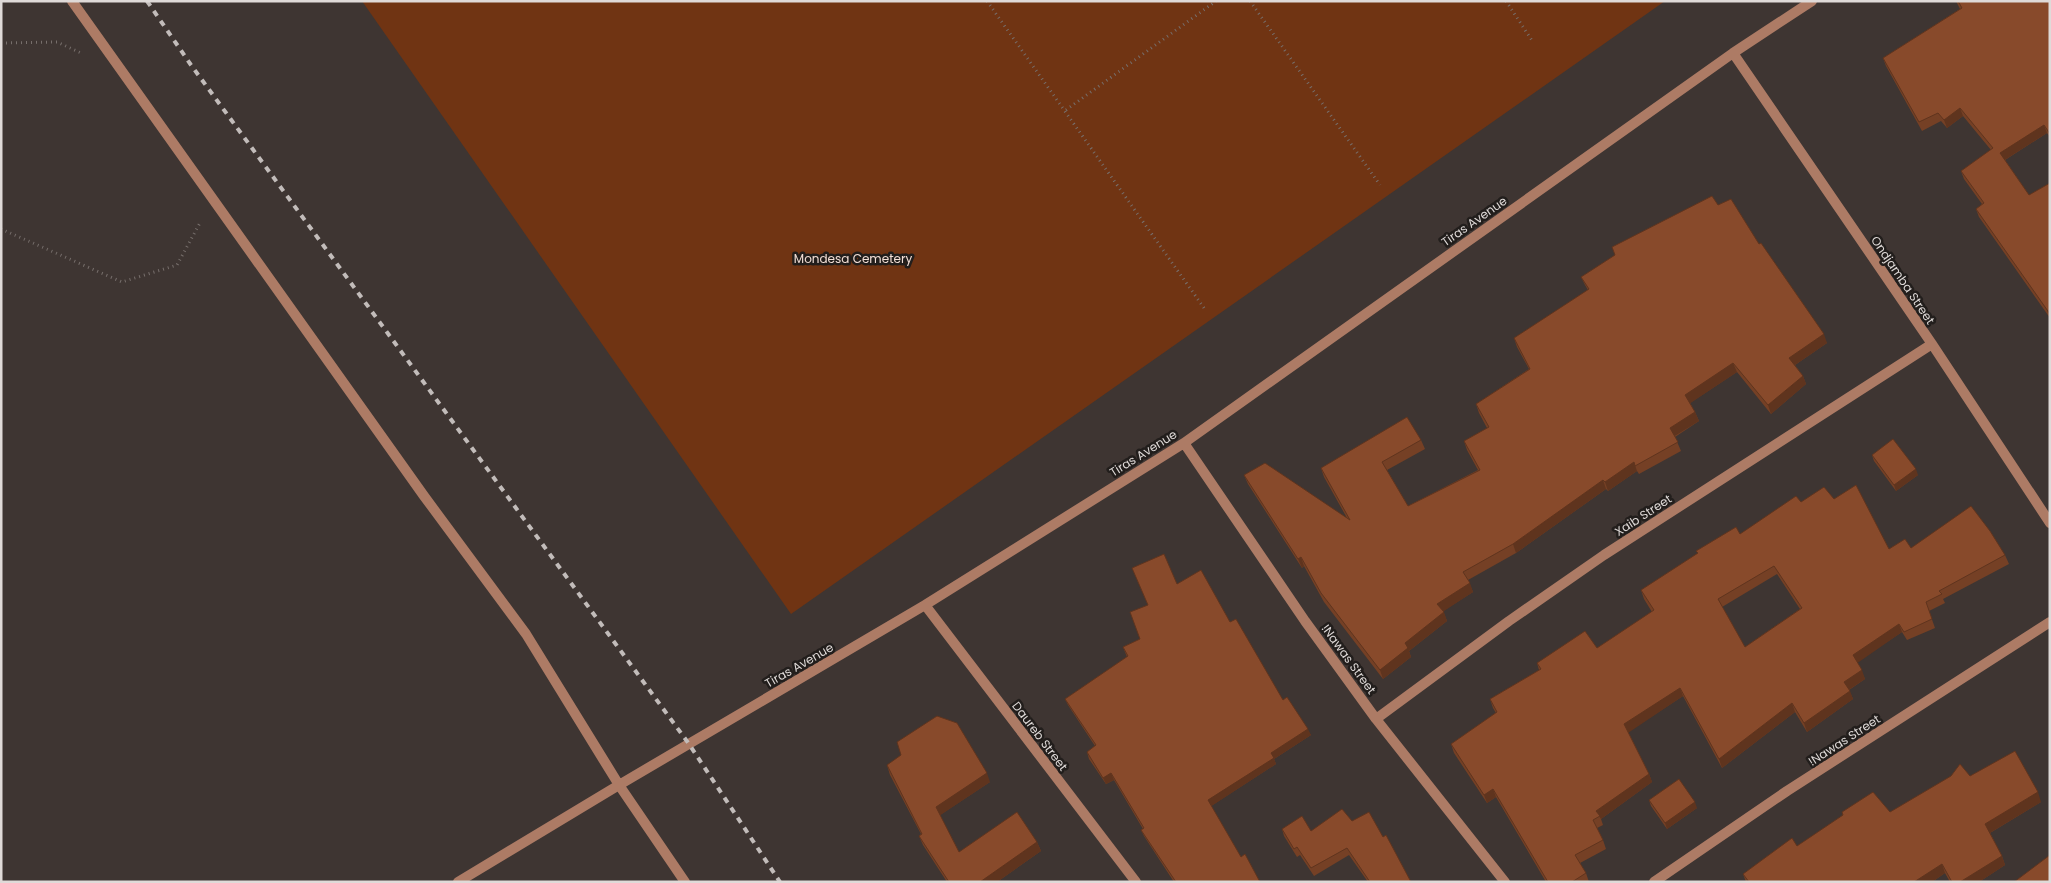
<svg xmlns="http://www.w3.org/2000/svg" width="2051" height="883" font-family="Poppins,sans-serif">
<rect width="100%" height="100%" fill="#3e3532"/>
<path fill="#703413" d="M 362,1 L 1665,1 L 791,614 Z"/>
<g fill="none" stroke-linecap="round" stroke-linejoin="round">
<path stroke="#776f6c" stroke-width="3" stroke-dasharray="1 4" stroke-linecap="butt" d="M 987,1 L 1204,308
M 1250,1 L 1380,185
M 1506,1 L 1533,42
M 1,43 L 57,42 L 81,53
M 1066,110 L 1216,1
M 1,229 L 122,282 L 177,265 L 201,221"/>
<path stroke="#ad7b65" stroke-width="10" d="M 72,1 L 424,496 L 526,634 L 619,785 L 685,882
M 1733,53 L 1932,344 L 2050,523
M 1184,443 L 1305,621 L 1376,719 L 1505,882
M 925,605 L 1136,882
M 1376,719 L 1509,621 L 1604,555 L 1932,344
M 458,882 L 619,785 L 925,605 L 1184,443 L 1733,53 L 1812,1
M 1654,882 L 1787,791 L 2050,622"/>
<path stroke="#c2bcba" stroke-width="4" stroke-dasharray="6 6" stroke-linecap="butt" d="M 147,1 L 191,65 L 689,744 L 780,882"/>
</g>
<path fill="#754025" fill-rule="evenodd" d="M 1956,1 L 2050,1 L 2050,137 L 2047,133 L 2005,160 L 2029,195 L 2050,183 L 2050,318 L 1979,217 L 1976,209 L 1982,204 L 1964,179 L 1961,171 L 1991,150 L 1963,116 L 1947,128 L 1941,121 L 1922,131 L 1886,66 L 1883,58 L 1960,9 Z
M 1718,205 L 1759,244 L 1827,343 L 1795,365 L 1803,376 L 1806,384 L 1771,414 L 1737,372 L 1690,403 L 1695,412 L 1699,421 L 1675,437 L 1681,451 L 1639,474 L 1637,471 L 1608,491 L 1606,489 L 1516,553 L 1468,580 L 1473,592 L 1443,611 L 1447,621 L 1409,651 L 1411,657 L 1383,679 L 1324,602 L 1304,566 L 1302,568 L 1248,484 L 1244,475 L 1347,518 L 1324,477 L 1321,468 L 1421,440 L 1425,449 L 1387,470 L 1408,506 L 1478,470 L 1467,450 L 1464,441 L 1487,428 L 1479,413 L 1476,404 L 1529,369 L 1517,347 L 1514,338 L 1588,290 L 1585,285 L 1581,277 Z
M 1872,455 L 1918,475 L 1896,491 L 1874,461 Z
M 1834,499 L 1889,549 L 1911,548 L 2005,555 L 2009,564 L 1943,599 L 1945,603 L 1929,611 L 1935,628 L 1907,640 L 1902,632 L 1857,662 L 1865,679 L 1849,690 L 1853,699 L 1807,732 L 1795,712 L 1722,768 L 1683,696 L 1628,732 L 1649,774 L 1652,782 L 1601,819 L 1603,825 L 1597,828 L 1603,840 L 1606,849 L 1580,863 L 1586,873 L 1589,882 L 1546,882 L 1496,797 L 1487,803 L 1454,753 L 1451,744 L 1496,713 L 1493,708 L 1490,699 L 1539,670 L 1537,663 L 1597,648 L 1652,612 L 1644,599 L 1641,590 L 1740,534 L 1801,502 ZM 1777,574 L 1800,609 L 1745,647 L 1722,607 Z
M 1132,568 L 1177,584 L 1230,622 L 1283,700 L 1311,735 L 1274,759 L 1276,764 L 1211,806 L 1241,857 L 1260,882 L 1174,882 L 1144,836 L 1141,830 L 1143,829 L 1114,780 L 1106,784 L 1089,759 L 1087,752 L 1095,746 L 1068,705 L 1065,699 L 1127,657 L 1123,647 L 1140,639 L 1148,605 Z
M 887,765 L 990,782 L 940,815 L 959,852 L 1037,842 L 1041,851 L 997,882 L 947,882 L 923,845 L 919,836 L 921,834 L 890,775 Z
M 1970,776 L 2041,802 L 1990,833 L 2002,856 L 2005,865 L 1979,882 L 1950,882 L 1945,873 L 1932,882 L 1746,882 L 1743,874 L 1797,846 L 1843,816 L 1842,812 L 1890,812 Z
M 1649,800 L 1697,808 L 1667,829 L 1651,806 Z
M 1352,821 L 1383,837 L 1411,882 L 1368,882 L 1349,855 L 1314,876 L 1300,855 L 1297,857 L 1284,836 L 1282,829 L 1311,831 Z"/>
<path fill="#5f341e" d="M 1960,108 L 1963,116 L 1947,128 L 1944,120 Z
M 2044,125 L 2047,133 L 2003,161 L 2000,153 Z
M 1824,334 L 1827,343 L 1792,367 L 1789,358 Z
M 1733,363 L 1737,372 L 1689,404 L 1685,395 Z
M 1803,376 L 1806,384 L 1771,414 L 1768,405 Z
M 1695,412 L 1699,421 L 1673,437 L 1670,428 Z
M 1634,462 L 1637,471 L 1608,491 L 1605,482 Z
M 1916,469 L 1918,475 L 1896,491 L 1894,485 Z
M 1603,480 L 1606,489 L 1516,553 L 1513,544 Z
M 1301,557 L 1304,566 L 1302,568 L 1298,559 Z
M 1470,583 L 1473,592 L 1441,613 L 1437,604 Z
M 1444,612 L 1447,621 L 1409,651 L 1411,657 L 1383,679 L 1380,670 L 1405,643 Z
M 1899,624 L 1902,632 L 1856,664 L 1853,655 Z
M 1862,670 L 1865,679 L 1847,691 L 1844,682 Z
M 1680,688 L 1683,696 L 1628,733 L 1624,724 Z
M 1850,691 L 1853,699 L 1807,732 L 1804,723 Z
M 1792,703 L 1795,712 L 1722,768 L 1719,759 Z
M 1308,729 L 1311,735 L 1274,759 L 1276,764 L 1210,807 L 1208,800 L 1271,753 Z
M 987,773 L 990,782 L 939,816 L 936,807 Z
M 1111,773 L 1114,780 L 1106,784 L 1103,778 Z
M 1649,774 L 1652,782 L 1601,819 L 1596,811 Z
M 1493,789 L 1496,797 L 1487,803 L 1484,795 Z
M 2038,792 L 2041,802 L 1988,834 L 1985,824 Z
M 1695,802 L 1697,808 L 1667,829 L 1665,823 Z
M 1037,842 L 1041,851 L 997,882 L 980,882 Z
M 2002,856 L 2005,865 L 1979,882 L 1960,882 Z
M 1942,864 L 1945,873 L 1932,882 L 1914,882 Z"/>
<path fill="#884a2b" stroke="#5f341e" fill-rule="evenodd" d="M 1958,1 L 2050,1 L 2050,134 L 2044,125 L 2000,153 L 2029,195 L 2050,183 L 2050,314 L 1976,209 L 1984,203 L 1961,171 L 1993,148 L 1960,108 L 1944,120 L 1938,113 L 1919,122 L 1883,58 L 1962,8 Z
M 1712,196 L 1718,205 L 1731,199 L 1759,244 L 1761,243 L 1824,334 L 1789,358 L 1803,376 L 1768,405 L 1733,363 L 1685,395 L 1695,412 L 1670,428 L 1678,442 L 1635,466 L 1634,462 L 1605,482 L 1603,480 L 1513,544 L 1463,572 L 1470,583 L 1437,604 L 1444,612 L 1405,643 L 1408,648 L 1380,670 L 1321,593 L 1301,557 L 1298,559 L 1244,475 L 1265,463 L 1350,520 L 1321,468 L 1407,417 L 1421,440 L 1382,462 L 1408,506 L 1480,470 L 1464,441 L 1489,427 L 1476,404 L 1530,369 L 1514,338 L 1589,289 L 1581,277 L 1615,255 L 1612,247 Z
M 1893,439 L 1916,469 L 1894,485 L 1872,455 Z
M 1856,485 L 1889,549 L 1905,539 L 1911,548 L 1971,506 L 1990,531 L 2005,555 L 1939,591 L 1942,594 L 1926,602 L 1932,619 L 1904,632 L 1899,624 L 1853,655 L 1862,670 L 1844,682 L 1850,691 L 1804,723 L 1792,703 L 1719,759 L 1680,688 L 1624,724 L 1649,774 L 1596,811 L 1600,816 L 1593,820 L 1603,840 L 1575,855 L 1586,873 L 1572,882 L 1548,882 L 1493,789 L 1484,795 L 1451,744 L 1497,712 L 1490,699 L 1541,669 L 1537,663 L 1585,631 L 1597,648 L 1654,610 L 1641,590 L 1698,553 L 1696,551 L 1736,527 L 1740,534 L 1796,496 L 1801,502 L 1824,487 L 1834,499 ZM 1774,566 L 1802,608 L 1745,647 L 1718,599 Z
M 1164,554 L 1177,584 L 1201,570 L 1230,622 L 1236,619 L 1283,700 L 1287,697 L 1308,729 L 1271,753 L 1274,758 L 1208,800 L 1241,857 L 1245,854 L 1260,882 L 1176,882 L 1141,830 L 1144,828 L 1111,773 L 1103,778 L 1087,752 L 1096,745 L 1065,699 L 1128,656 L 1123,647 L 1140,639 L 1130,612 L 1148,605 L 1132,568 Z
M 937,716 L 957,723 L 987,773 L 936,807 L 959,852 L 1017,812 L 1037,842 L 980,882 L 949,882 L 919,836 L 922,834 L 887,765 L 901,755 L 897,742 Z
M 2015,751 L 2038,792 L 1985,824 L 2002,856 L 1960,882 L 1952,882 L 1942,864 L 1914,882 L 1749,882 L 1743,874 L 1792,838 L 1797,846 L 1843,815 L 1842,812 L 1873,792 L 1890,812 L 1951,776 L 1960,764 L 1970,776 Z
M 1679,779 L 1695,802 L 1665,823 L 1649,800 Z
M 1342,809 L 1352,821 L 1369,812 L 1383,837 L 1386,835 L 1411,882 L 1370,882 L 1347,848 L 1311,868 L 1297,847 L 1294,849 L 1282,829 L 1302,816 L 1311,831 Z
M 2050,855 L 2050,882 L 2014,882 Z"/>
<g text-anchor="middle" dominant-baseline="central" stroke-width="5" stroke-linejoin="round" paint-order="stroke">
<g font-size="12" fill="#dfdad8" stroke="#221e1c">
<text transform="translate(1474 221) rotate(-35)">Tiras Avenue</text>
<text transform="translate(1903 280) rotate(56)">Ondjamba Street</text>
<text transform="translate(1143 453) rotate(-32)">Tiras Avenue</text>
<text transform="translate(1643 515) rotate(-33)">Xaib Street</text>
<text transform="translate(1349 659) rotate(54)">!Nawas Street</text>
<text transform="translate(799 665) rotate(-30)">Tiras Avenue</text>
<text transform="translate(1040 736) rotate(53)">Daureb Street</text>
<text transform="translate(1844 740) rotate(-33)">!Nawas Street</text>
</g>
<g font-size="12" fill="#f2ded5" stroke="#221e1c">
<text x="853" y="258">Mondesa Cemetery</text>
</g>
</g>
<rect width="2051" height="883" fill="none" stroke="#dfdad8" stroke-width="5"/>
</svg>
